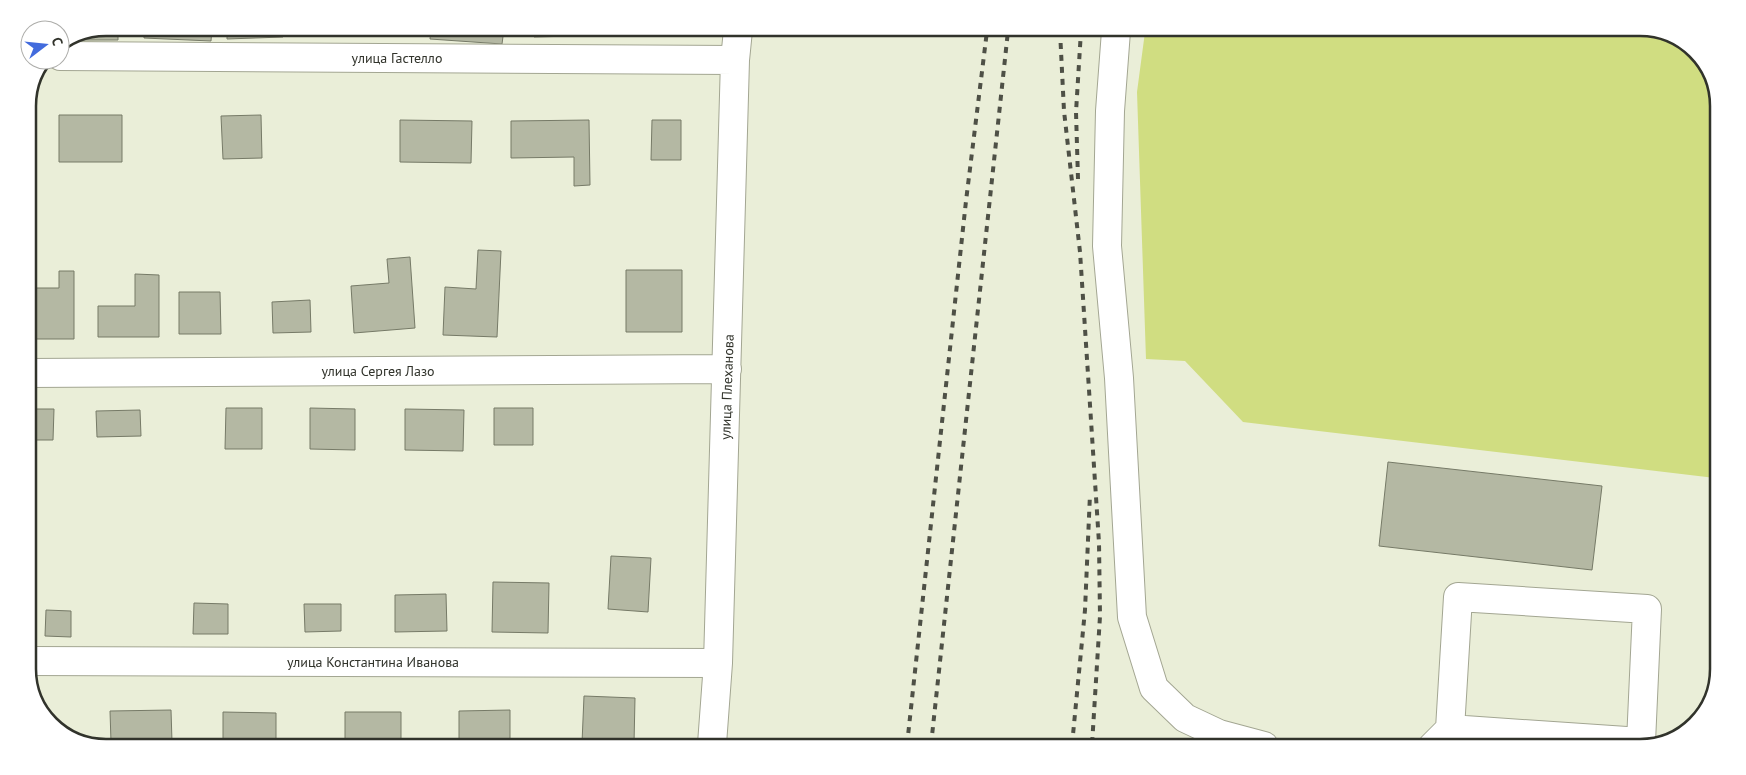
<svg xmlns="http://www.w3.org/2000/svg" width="1746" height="775" font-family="'PT Sans',sans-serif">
<rect width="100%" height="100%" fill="#eaeed8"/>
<path fill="#d0dd81" d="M 1145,32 L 1670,34 L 1705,62 L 1718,102 L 1715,478 L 1243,422 L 1185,361 L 1146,359 L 1137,92 Z"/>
<path fill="#b4b8a3" stroke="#767a67" d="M 106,28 L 118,28 L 118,40 L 77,40 Z
M 144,28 L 212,28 L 211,41 L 144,38 Z
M 227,28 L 282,28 L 283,37 L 227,39 Z
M 431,29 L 504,29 L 502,44 L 430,39 Z
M 534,29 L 612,29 L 612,35 L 534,37 Z
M 59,115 L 122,115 L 122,162 L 59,162 Z
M 261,115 L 262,158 L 223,159 L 221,116 Z
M 400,120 L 472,121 L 471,163 L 400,162 Z
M 589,120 L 590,185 L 574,186 L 574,157 L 511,158 L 511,121 Z
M 652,120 L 681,120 L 681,160 L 651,160 Z
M 478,250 L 501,251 L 497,337 L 443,335 L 445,287 L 476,289 Z
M 410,257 L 415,328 L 354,333 L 351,286 L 389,283 L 387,259 Z
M 626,270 L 682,270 L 682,332 L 626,332 Z
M 59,271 L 74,271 L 74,339 L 28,339 L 28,288 L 59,288 Z
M 135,274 L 159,275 L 159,337 L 98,337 L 98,306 L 135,306 Z
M 179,292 L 220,292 L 221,334 L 179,334 Z
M 310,300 L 311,332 L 273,333 L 272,302 Z
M 226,408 L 262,408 L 262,449 L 225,449 Z
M 310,408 L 355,409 L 355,450 L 310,449 Z
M 494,408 L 533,408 L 533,445 L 494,445 Z
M 28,409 L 54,409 L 53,440 L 28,440 Z
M 405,409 L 464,410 L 463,451 L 405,450 Z
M 140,410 L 141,436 L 97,437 L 96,411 Z
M 1388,462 L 1602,486 L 1592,570 L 1379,546 Z
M 611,556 L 651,558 L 648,612 L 608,609 Z
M 493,582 L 549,583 L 548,633 L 492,632 Z
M 446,594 L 447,631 L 395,632 L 395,595 Z
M 194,603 L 228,604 L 228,634 L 193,634 Z
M 304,604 L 341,604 L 341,631 L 305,632 Z
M 28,608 L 30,608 L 28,637 Z
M 46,610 L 71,611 L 71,637 L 45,636 Z
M 584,696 L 635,698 L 634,744 L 582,743 Z
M 171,710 L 172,742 L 111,742 L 110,711 Z
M 510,710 L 510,739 L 459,740 L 459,711 Z
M 223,712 L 276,713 L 276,742 L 223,742 Z
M 345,712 L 401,712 L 401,743 L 345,742 Z"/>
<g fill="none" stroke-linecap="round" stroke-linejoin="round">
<defs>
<path id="minor" d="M 1116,31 L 1110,111 L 1107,246 L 1119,378 L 1132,617 L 1154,688 L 1185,718 L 1219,734 L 1264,746
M 60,56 L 735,60
M 28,373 L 727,369
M 28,661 L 718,663
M 712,744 L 718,663 L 735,60 L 738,30
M 1432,747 L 1450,729 L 1458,597 L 1647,609 L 1641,742 L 1450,729"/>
</defs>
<use href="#minor" stroke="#a3a692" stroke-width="30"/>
<use href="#minor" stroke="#fff" stroke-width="28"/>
<path stroke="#4e5046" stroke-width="4" stroke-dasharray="6 6" stroke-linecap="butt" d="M 1060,31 L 1064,111 L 1080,252 L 1099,543 L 1100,616 L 1092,745
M 1078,179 L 1076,112 L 1081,31
M 907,745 L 966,201 L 987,31
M 931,745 L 1008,31
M 1072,745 L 1085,610 L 1090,494"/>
</g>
<g text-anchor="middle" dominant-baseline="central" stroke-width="4.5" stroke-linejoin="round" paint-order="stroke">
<g font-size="14" fill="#31332b" stroke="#fff">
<text x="397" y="58">улица Гастелло</text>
<text x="378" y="371">улица Сергея Лазо</text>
<text transform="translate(727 387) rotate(-88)">улица Плеханова</text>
<text x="373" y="662">улица Константина Иванова</text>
</g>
</g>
<path d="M0 0H1746V775H0ZM106 36H1640A70 70 0 0 1 1710 106V669A70 70 0 0 1 1640 739H106A70 70 0 0 1 36 669V106A70 70 0 0 1 106 36Z" fill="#fff" fill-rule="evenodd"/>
<path fill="none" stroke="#31332b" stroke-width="2.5" d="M106 36H1640A70 70 0 0 1 1710 106V669A70 70 0 0 1 1640 739H106A70 70 0 0 1 36 669V106A70 70 0 0 1 106 36Z"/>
<g transform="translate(45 45) rotate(74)"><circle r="24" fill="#ffffff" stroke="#adadaa"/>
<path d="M0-4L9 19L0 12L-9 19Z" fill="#426bdd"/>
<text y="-8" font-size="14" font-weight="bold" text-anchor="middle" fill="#31332b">С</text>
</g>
</svg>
